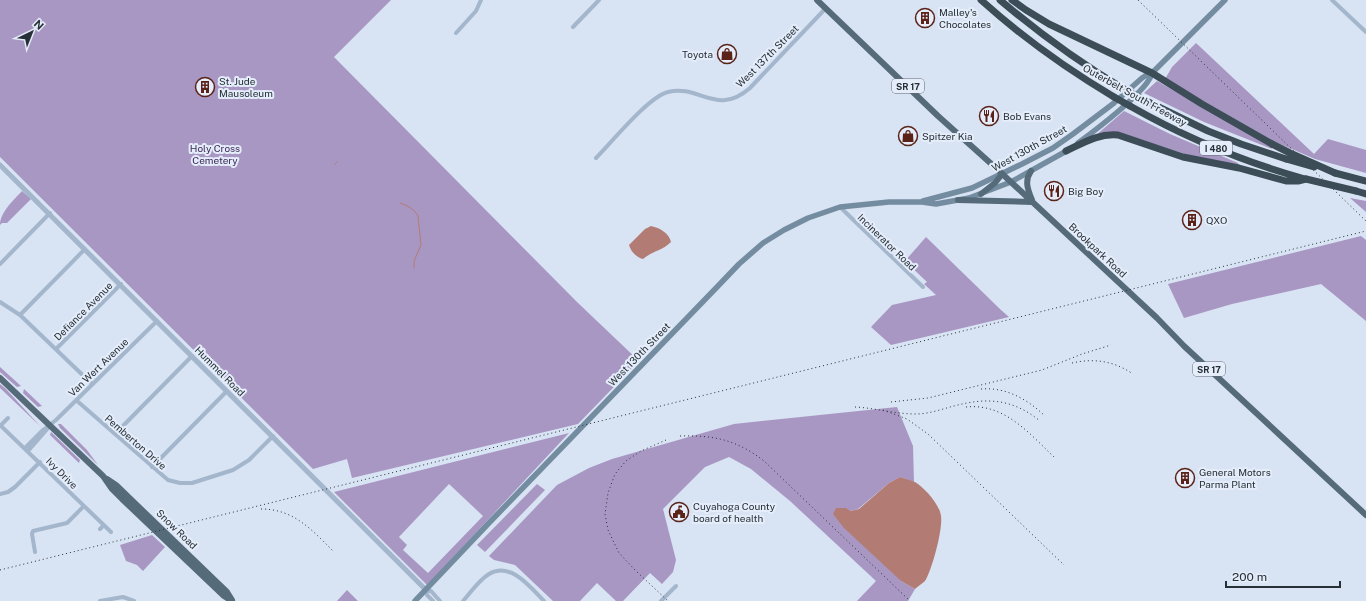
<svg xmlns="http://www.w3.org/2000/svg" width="1366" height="601" font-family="'Public Sans',sans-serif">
<rect width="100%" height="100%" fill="#d8e3f3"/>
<path fill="#a997c3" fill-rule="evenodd" d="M 0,0 L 391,0 L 334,57 L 577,302 L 639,361 L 578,424 L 352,478 L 347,459 L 313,469 L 0,157 Z
M 1196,43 L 1314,154 L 1328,139 L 1366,150 L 1366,173 L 1315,159 L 1273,141 L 1165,79 L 1172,67 Z
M 1157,81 L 1270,145 L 1272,149 L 1204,122 L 1144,93 Z
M 1124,111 L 1170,134 L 1238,163 L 1238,165 L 1194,157 L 1127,135 L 1095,136 Z
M 22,191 L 31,199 L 7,223 L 2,223 L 0,225 C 0,212 14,200 22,191 Z
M 1350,198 L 1366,201 L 1366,212 Z
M 1361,236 L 1366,240 L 1366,321 L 1321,284 L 1232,304 L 1184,318 L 1168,284 Z
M 926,237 L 1001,310 L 1009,317 L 891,345 L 871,327 L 892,305 L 936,295 L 924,284 L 927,282 L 905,261 Z
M 0,367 L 21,386 L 17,387 L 0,372 Z
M 0,384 L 6,389 L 40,426 L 0,388 Z
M 24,389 L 42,406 L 38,407 L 23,393 Z
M 897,407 L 913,446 L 914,482 L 900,477 L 889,483 L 858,509 L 850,511 L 901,581 L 915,589 L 908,601 L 857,601 L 876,581 L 790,501 L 751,469 L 729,457 L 705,467 L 663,509 L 676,560 L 673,572 L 662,584 L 650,573 L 623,601 L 616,601 L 597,583 L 580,601 L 553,601 L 515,565 L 494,560 L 489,556 L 557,485 L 589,468 L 612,459 L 734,424 Z
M 58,424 L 61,424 L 87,450 L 98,465 L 60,428 Z
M 51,432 L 80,460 L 79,463 L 50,435 Z
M 569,433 L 427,585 L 334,492 ZM 449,484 L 483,516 L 428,573 L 403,550 L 407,545 L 399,537 Z
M 537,484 L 545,490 L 485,552 L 477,545 Z
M 152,535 L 165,547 L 143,571 L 137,565 L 126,561 L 120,545 Z
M 347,590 L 358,601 L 337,601 Z"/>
<path fill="#b27c75" d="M 651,226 C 660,228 669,233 671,242 C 662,251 652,251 643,259 C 636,257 631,252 629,245 L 645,229 Z
M 900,477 C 905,479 911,480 915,482 C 924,487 940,505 941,516 C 943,529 932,570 925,581 C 922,584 918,586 915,589 L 901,581 L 844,528 L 833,514 L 836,508 L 846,508 L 850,511 L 859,509 L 889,483 Z"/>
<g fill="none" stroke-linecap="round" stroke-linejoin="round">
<path stroke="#b27c75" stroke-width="1" d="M 335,164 L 337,162
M 400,203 C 407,205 415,210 418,216 L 421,245 L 414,261 L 414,268"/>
<path stroke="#a3b6cc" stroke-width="4" d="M 1332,0 L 1366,32
M 573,27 L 599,0
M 456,33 L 476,11 L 481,0
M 596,158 C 612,142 648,97 668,92 C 699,84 717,117 750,88 L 826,8
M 840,207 L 923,287
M 0,264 L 50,213
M 0,302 L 20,315 L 92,384
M 20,315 L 85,249
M 56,349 L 121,284
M 76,400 L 168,480 L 180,483 L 192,483 L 233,470 L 249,460 L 273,436
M 0,426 L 8,418
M 1,426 L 111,532
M 115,434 L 192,356
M 25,448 L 43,430 L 56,420 L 157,321
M 28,451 L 49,427
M 152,467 L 227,391
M 0,494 L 8,492 L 15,487 L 40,462
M 100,529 L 104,525
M 35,552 L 32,534 L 33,531 L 67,523 L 84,506
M 426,590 L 431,591 L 440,601
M 426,590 L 427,595 L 433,601
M 100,601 L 123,597 L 134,601
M 463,601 C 471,592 479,580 489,574 C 511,561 531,588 544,601
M 661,601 L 676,586"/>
<path stroke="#a3b6cc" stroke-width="5" d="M 0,165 L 426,590"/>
<path stroke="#748ca0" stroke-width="5.5" d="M 1078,143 C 1093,132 1149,90 1152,73 L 1225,0
M 923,201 L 972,188 L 1022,164 L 1053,148 L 1073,134 L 1114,103 L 1142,78 L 1148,74 L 1152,73
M 415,601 L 487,525 L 718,286 L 739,264 L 763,243 L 784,230 L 808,218 L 840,207 L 889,202 L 922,202 L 936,204 L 969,198 L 1011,182 L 1070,149"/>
<path stroke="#556b7a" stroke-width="6" d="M 817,0 L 938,116 L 997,169 L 1157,318 L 1184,346 L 1366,515
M 1031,171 C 1024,181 1028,190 1032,200
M 981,194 L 995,183 L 1002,174
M 958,200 L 1032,202
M 0,378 L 103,476 L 112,489 L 122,499 L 224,596 L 232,601
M 107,479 L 116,485 L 227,592 L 232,600"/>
<path stroke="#3c4d58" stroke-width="7" d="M 981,0 C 1022,37 1067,69 1114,97
M 1000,0 C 1039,33 1080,63 1124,89
M 1012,0 L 1026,10 L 1049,24 L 1152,73 L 1202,104 L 1272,144
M 1140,98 L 1208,131 L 1241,144 L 1286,159
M 1130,106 C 1186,138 1244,162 1305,179
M 1066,151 C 1083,143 1099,133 1118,135 L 1183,157 L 1239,168 L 1286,181 L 1298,181 L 1306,179
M 1335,173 L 1366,181
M 1356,191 L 1366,194"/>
<path stroke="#263036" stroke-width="1" stroke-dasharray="1 3" stroke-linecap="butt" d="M 1138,0 L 1366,221
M 1072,363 C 1094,358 1114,361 1133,374
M 981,389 C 1006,387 1027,399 1045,416
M 891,402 L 928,398 L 1042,370 L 1082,354 L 1111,345
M 855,407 C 875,408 895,414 916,414 C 929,414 942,409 954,406 C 987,397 1013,399 1040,421
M 966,407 C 1004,403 1029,433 1054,457
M 883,410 L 907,419 L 928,434 L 1064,565
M 680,436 C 714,435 737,440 764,461 L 910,601
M 666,440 L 641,451 L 626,461 L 615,474 L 608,493 L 605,514 L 608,530 L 619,553 L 636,571 L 668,601
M 261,509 C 294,509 312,530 334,552
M 0,570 L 1366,231"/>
<path stroke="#3c4d58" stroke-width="7" d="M 1124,89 L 1140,98
M 1114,97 L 1130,106
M 1272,144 L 1290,153 L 1335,173
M 1286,159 L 1314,167
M 1306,179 L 1356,191"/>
</g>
<defs>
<symbol id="building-ring" viewBox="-11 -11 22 22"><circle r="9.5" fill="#e5edfb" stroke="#5b2218" stroke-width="1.5"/><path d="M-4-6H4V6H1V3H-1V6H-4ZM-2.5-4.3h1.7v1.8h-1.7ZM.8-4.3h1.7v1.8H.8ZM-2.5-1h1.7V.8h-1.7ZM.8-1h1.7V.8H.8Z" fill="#5b2218"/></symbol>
<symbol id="shop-ring" viewBox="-11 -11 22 22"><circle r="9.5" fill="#e5edfb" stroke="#5b2218" stroke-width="1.5"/><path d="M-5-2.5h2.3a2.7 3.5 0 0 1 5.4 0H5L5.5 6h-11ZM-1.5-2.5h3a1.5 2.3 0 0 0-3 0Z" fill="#5b2218"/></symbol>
<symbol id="restaurant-ring" viewBox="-11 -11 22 22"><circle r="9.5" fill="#e5edfb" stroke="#5b2218" stroke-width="1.5"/><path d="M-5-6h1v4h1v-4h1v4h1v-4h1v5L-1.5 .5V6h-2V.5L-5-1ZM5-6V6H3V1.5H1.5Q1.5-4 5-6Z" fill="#5b2218"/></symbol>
<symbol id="civic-ring" viewBox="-11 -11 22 22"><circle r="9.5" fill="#e5edfb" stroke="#5b2218" stroke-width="1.5"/><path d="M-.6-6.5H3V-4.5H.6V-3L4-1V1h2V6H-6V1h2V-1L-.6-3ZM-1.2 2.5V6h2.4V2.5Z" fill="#5b2218"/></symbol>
</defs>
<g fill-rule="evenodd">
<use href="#building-ring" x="914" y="7" width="22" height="22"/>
<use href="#shop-ring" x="716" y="43" width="22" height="22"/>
<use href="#building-ring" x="194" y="76" width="22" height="22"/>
<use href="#restaurant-ring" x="978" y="105" width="22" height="22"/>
<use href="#shop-ring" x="897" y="125" width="22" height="22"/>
<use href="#restaurant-ring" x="1043" y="180" width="22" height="22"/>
<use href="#building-ring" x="1181" y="209" width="22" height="22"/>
<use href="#building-ring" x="1174" y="467" width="22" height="22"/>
<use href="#civic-ring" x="668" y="501" width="22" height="22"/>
</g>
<g text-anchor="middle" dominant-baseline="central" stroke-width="4" stroke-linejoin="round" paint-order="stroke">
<g fill="#e5edfb" stroke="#5f6971" stroke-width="1">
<rect x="892" y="79" width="32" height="14" rx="3"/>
<rect x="1200" y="141" width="32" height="14" rx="3"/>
<rect x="1193" y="362" width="32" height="14" rx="3"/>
</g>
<g font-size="9" font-weight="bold" fill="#263036">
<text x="908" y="86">SR 17</text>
<text x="1216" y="148">I 480</text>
<text x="1209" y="369">SR 17</text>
</g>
<g font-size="10" fill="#263036" stroke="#e5edfb" text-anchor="start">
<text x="939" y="12">Malley's<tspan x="939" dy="12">Chocolates</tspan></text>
<text x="713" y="54" text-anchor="end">Toyota</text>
<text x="219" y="81">St. Jude<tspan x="219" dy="12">Mausoleum</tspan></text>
<text x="1003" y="116">Bob Evans</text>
<text x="922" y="136">Spitzer Kia</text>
<text x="1068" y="191">Big Boy</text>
<text x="1206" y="220">QXO</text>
<text x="1199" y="472">General Motors<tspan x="1199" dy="12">Parma Plant</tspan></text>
<text x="693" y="506">Cuyahoga County<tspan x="693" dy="12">board of health</tspan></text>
</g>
<g font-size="10" fill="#263036" stroke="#e5edfb">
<text transform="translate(767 56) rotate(-45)">West 137th Street</text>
<text transform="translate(1135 95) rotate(29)">Outerbelt South Freeway</text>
<text transform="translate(1029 148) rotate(-29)">West 130th Street</text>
<text transform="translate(887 242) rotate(44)">Incinerator Road</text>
<text transform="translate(1098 250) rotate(43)">Brookpark Road</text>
<text transform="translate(83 311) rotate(-45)">Defiance Avenue</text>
<text transform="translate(639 354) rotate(-46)">West 130th Street</text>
<text transform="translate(98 367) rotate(-44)">Van Wert Avenue</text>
<text transform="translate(220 371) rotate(45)">Hummel Road</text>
<text transform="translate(136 442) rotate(41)">Pemberton Drive</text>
<text transform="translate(62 473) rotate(45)">Ivy Drive</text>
<text transform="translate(177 529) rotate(44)">Snow Road</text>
</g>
<g font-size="10" fill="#3d2857" stroke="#e5edfb">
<text x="215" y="148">Holy Cross<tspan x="215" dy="12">Cemetery</tspan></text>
</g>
</g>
<g transform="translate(32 32) rotate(43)" stroke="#e5edfb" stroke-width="3" paint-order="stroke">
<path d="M0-3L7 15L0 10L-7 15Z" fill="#263036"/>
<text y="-6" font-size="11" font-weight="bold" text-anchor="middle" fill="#263036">N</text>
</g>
<path d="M1226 581v6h114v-6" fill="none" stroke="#263036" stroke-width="2"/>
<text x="1232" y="581" font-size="12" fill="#263036" stroke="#e5edfb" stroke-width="3" paint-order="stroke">200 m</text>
</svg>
